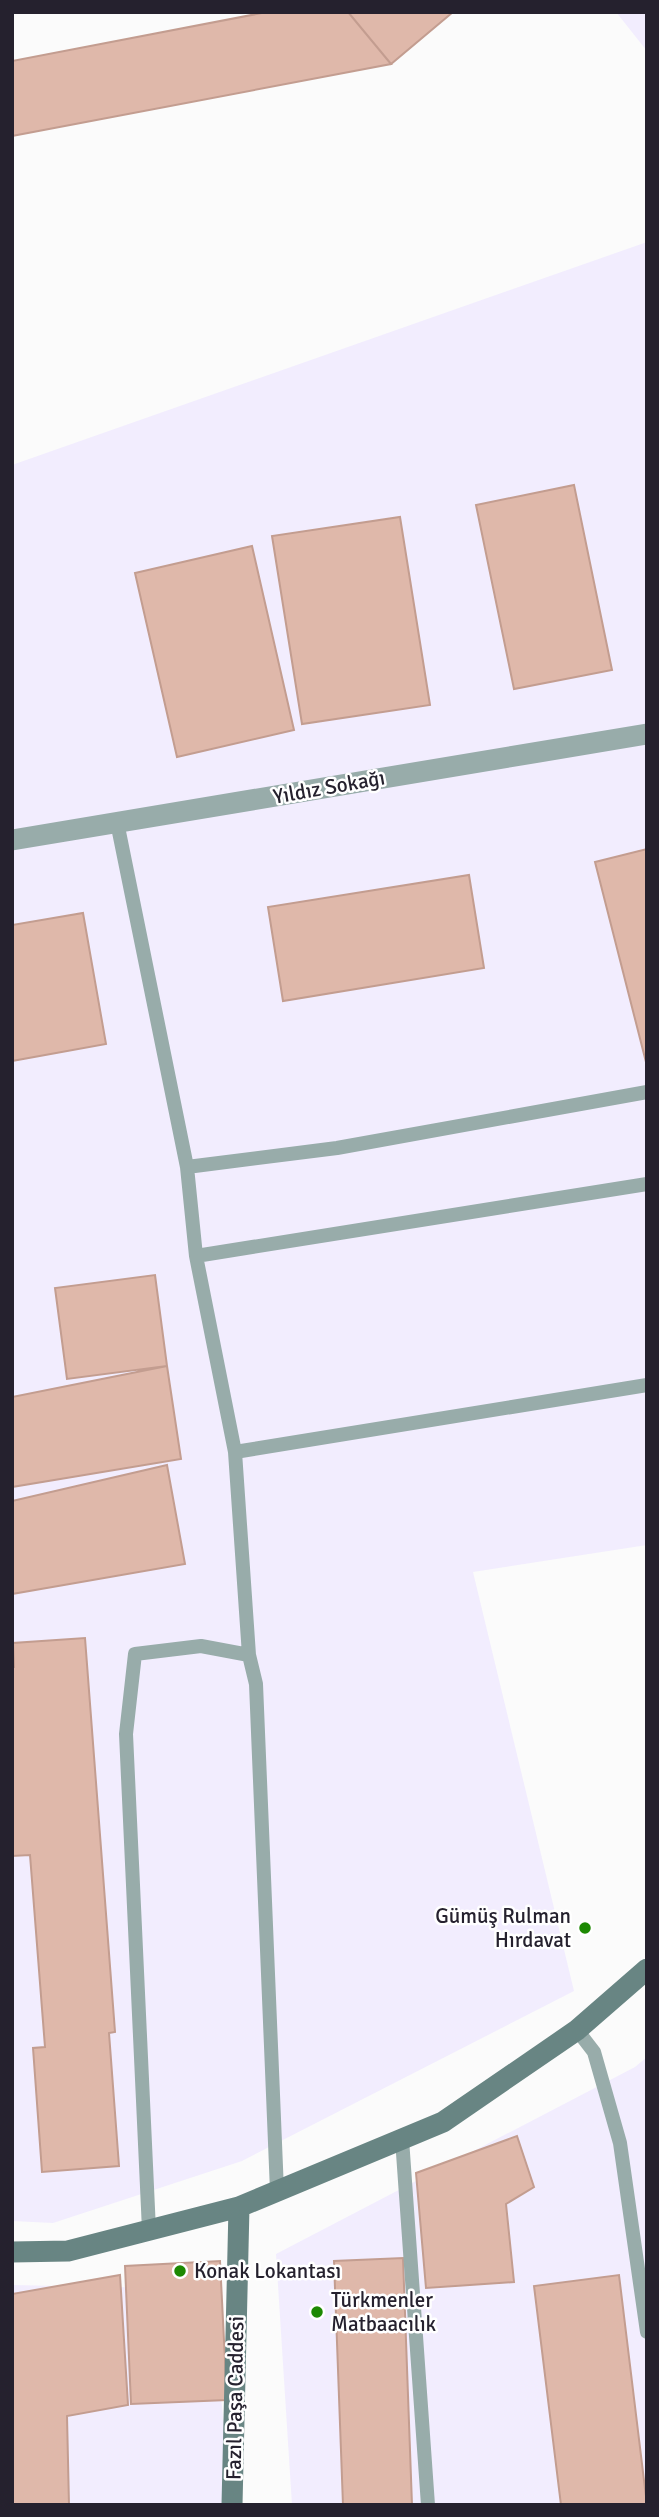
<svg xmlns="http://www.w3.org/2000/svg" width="659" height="2517" font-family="Signika,sans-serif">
<rect width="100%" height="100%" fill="#fbfbfb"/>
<path fill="#f2edfe" d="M 616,12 L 647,12 L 647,51 Z
M 647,242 L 647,1545 L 473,1572 L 574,1991 L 242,2161 L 53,2223 L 12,2221 L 12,465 Z
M 647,2057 L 647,2505 L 292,2505 L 276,2254 L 635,2067 Z
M 12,2285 L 210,2289 L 232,2505 L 12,2505 Z"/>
<path fill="#dfb8aa" stroke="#c39d90" stroke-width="2" d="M 267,12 L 348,12 L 391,64 L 12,136 L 12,61 Z
M 348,12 L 453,12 L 391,64 Z
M 574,485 L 612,670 L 514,689 L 476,505 Z
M 400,517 L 430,705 L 302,724 L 272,536 Z
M 252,546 L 294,730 L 177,757 L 135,573 Z
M 647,849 L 647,1066 L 595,862 Z
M 469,875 L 484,968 L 283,1001 L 268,907 Z
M 83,913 L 106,1044 L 12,1061 L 12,925 Z
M 155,1275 L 167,1366 L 67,1379 L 55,1288 Z
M 167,1366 L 181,1459 L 12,1487 L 12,1397 Z
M 167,1465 L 185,1564 L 12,1594 L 12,1501 Z
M 85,1638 L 115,2032 L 109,2033 L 119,2166 L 42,2172 L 33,2048 L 45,2047 L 30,1855 L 12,1856 L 12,1667 L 14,1667 L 13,1643 Z
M 517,2136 L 534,2187 L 506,2204 L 514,2282 L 426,2288 L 416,2173 Z
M 403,2258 L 412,2505 L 343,2505 L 334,2261 Z
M 220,2261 L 227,2400 L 131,2404 L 125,2266 Z
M 120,2275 L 128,2405 L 67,2416 L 69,2505 L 12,2505 L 12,2294 Z
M 619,2275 L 647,2505 L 561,2505 L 534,2286 Z"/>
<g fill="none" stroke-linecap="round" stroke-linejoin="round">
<path stroke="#98acaa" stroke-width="14" d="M 117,822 L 187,1167 L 196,1256 L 235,1452 L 249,1655
M 187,1167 L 337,1148 L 647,1092
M 196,1256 L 647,1184
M 235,1452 L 647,1385
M 577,2030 L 594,2052 L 620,2143 L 647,2332
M 402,2139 L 428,2505
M 149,2230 L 126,1734 L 135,1654 L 201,1646 L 249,1655 L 256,1684 L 277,2191"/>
<path stroke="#98acaa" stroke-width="21" d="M 12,840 L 647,734"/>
<path stroke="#688583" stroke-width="21" d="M 12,2252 L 68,2251 L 239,2207 L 443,2122 L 577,2030 L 647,1969
M 232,2505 L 239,2207"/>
</g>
<g fill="#1d8903" stroke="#fff" stroke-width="2.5">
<circle cx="585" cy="1928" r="7"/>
<circle cx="180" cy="2271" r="7"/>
<circle cx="317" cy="2312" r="7"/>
</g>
<g text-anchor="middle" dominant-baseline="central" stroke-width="5" stroke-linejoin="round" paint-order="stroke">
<g font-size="21" fill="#25212e" stroke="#fff">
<text transform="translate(329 787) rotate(-10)">Yıldız Sokağı</text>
<text transform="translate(235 2398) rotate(-89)">Fazıl Paşa Caddesi</text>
</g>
<g font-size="21" fill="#25212e" stroke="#fff" text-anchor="start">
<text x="571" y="1916" text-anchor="end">Gümüş Rulman<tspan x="571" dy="24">Hırdavat</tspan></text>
<text x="194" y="2271">Konak Lokantası</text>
<text x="331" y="2300">Türkmenler<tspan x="331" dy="24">Matbaacılık</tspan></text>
</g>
</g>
<rect width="659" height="2517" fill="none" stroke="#25212e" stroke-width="28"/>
</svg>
